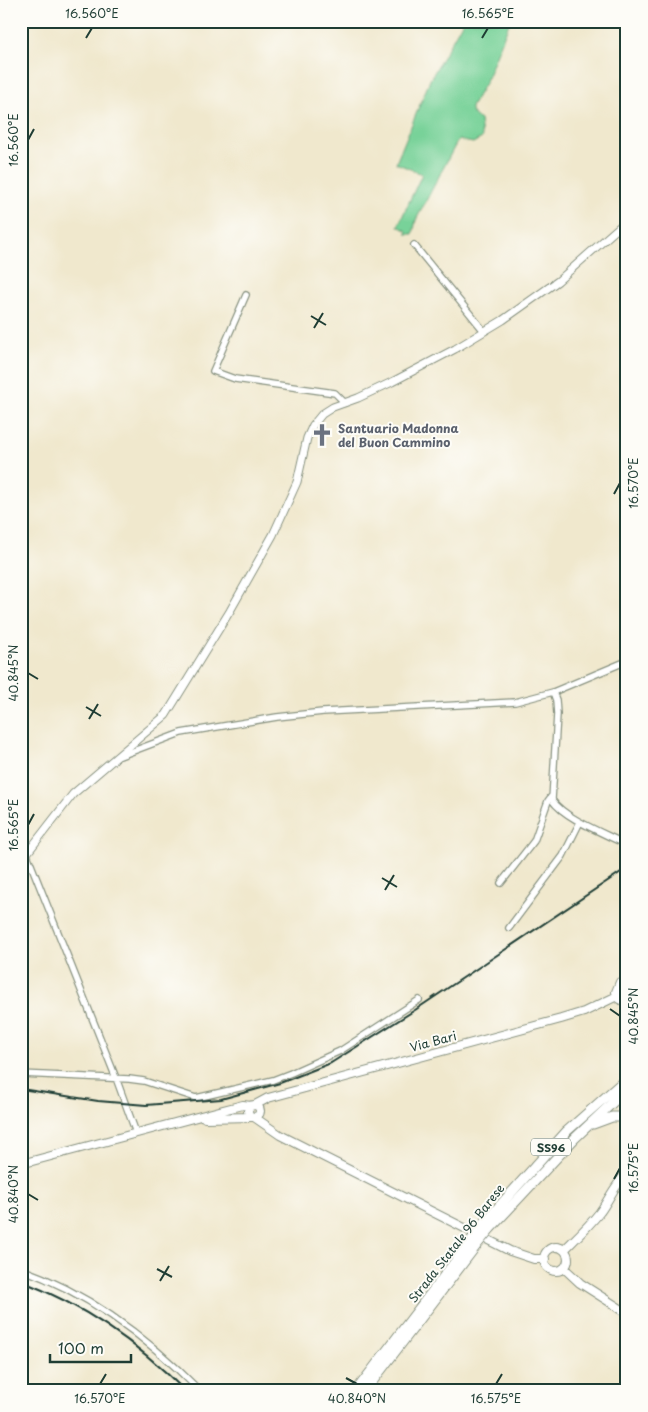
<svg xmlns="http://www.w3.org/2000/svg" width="648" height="1412" font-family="'Playpen Sans',sans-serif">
<rect width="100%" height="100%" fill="#fdfcf7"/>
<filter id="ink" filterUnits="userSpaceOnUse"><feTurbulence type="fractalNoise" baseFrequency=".02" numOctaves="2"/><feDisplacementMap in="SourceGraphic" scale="10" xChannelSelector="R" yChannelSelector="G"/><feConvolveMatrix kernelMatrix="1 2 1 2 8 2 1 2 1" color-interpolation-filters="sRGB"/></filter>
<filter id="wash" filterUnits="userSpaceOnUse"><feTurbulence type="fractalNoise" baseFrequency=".0096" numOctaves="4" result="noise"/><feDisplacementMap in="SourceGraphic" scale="20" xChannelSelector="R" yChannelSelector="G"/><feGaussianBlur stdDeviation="1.12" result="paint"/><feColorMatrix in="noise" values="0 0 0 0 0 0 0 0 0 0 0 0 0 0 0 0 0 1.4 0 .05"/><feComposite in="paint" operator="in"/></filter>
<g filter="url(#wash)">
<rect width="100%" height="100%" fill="#f0e8cd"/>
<path fill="#78d299" stroke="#4c8866" d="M 463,21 L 510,21 L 485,83 L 471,107 L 471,112 L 480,120 L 482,138 L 473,143 L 458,140 L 416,220 L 413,234 L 406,234 L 407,231 L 398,226 L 422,174 L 396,163 L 430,80 Z"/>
</g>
<g filter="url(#ink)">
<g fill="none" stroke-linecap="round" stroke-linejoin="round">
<defs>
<path id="minor" d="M 414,245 L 484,331
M 246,295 L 213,371 L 235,379 L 335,393 L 345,403
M 553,692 L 556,700 L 557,714 L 552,800 C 565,819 606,834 627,845
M 120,756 L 181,733 L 277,717 L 323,712 L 515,702 L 553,692 L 627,661
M 26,852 L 116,1078 L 136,1133
M 501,883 L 534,841 L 548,801 L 551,797
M 509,928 L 563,856 L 580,822
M 21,1074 L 129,1079 L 144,1081 L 196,1098 L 273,1080 L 291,1073 L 340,1051 L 419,1000
M 21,1269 C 89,1293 150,1340 200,1391"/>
<path id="tertiary" d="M 21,855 L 28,852 L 73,794 L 166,715 L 230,611 L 273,535 L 297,482 L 307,438 L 313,425 L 322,414 L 333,407 L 358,398 L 392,382 L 455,349 L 503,320 L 558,281 L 627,220"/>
<path id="secondary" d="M 627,979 L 620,982 L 616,992 L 619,999 L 627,1003
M248 1111a6 6 0 1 1 12 0a6 6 0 1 1-12 0Z
M 255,1105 L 268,1098 L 561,1019 L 584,1012 L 617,996
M 254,1117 L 280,1135 L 510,1251 L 534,1259 L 545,1259
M 205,1118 L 252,1117
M 21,1164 L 223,1110 L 243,1105 L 251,1106
M544 1259a12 12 0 1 1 24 0a12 12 0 1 1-24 0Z
M 564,1250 C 576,1238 589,1226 600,1212 C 610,1198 614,1186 627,1173
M 564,1268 L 580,1283 L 627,1313"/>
<path id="trunk" d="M 593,1124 L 612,1117 L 627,1117
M 483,1224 L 567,1131 L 627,1078
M 489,1230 L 575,1138 L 627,1089
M 356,1391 L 473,1238
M 365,1391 L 479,1242"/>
</defs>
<use href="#minor" stroke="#889280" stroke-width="8"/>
<use href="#tertiary" stroke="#889280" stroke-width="9"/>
<use href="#secondary" stroke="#889280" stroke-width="10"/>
<use href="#trunk" stroke="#889280" stroke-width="11"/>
<use href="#minor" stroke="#fff" stroke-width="5.5"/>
<use href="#tertiary" stroke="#fff" stroke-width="7"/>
<use href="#secondary" stroke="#fff" stroke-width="8"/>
<use href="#trunk" stroke="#fff" stroke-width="9"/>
<path stroke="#1f3d34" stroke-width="2" d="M 21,1089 L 98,1101 L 146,1105 L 221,1099 L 280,1083 L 331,1063 L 415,1010 L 627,868
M 21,1281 C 83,1305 138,1343 185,1391"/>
<defs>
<path id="trunk-bridge" d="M 473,1238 L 483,1224
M 479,1242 L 489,1230"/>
</defs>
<use href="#trunk-bridge" stroke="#889280" stroke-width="11" stroke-linecap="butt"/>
<use href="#trunk-bridge" stroke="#fff" stroke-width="9"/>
</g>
</g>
<path fill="none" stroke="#1f3d34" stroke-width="2" d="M 86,38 L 92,28M 482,38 L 488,28M 28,140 L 34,129M 311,316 L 326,325M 314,328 L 323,313M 614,494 L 620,483M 28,673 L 38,679M 86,707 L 101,716M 89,719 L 98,704M 28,825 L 34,814M 382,878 L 397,887M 385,890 L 394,875M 610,1009 L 620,1016M 614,1179 L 620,1168M 28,1194 L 38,1200M 157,1269 L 172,1277M 160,1281 L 169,1266M 346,1378 L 357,1384M 100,1384 L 106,1374M 496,1384 L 502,1374"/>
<defs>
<symbol id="church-bare" viewBox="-9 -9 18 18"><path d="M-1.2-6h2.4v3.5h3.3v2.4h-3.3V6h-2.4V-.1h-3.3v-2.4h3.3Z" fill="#6b7280" stroke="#fdfcf7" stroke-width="2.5" paint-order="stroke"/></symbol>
</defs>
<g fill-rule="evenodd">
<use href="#church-bare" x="306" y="419" width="32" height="32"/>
</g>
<g text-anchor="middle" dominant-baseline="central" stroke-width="4" stroke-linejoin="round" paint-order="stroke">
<rect fill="#fdfcf7" stroke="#62766e" stroke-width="1" x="531" y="1138.5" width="40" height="17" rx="4"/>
<g font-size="11" font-weight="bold" fill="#1f3d34">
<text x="551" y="1147">SS96</text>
</g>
<g font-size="12" font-weight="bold" fill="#5b616d" stroke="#fdfcf7" text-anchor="start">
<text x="338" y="428">Santuario Madonna<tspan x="338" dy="14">del Buon Cammino</tspan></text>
</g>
<g font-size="12" fill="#1f3d34" stroke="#fdfcf7">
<text transform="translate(433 1041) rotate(-15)">Via Bari</text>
<text transform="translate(456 1243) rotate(-52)">Strada Statale 96 Barese</text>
</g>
</g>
<rect width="648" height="1412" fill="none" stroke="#fdfcf7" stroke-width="55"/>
<path d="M50 1354v8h81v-8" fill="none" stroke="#1f3d34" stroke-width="2.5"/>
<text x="58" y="1354" font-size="15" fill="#1f3d34" stroke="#fdfcf7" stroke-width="4" paint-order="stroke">100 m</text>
<rect x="28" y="28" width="592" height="1356" fill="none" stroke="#1f3d34" stroke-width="2"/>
<g font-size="12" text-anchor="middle" fill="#1f3d34">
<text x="92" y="18">16.560°E</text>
<text x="488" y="18">16.565°E</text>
<text transform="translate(14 140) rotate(-90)" y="4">16.560°E</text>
<text transform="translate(634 483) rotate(-90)" y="4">16.570°E</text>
<text transform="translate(14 673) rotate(-90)" y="4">40.845°N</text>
<text transform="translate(14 825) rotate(-90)" y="4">16.565°E</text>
<text transform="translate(634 1016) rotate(-90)" y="4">40.845°N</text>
<text transform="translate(634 1168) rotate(-90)" y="4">16.575°E</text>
<text transform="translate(14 1194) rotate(-90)" y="4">40.840°N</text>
<text x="100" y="1403">16.570°E</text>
<text x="357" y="1403">40.840°N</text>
<text x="496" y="1403">16.575°E</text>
</g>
</svg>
